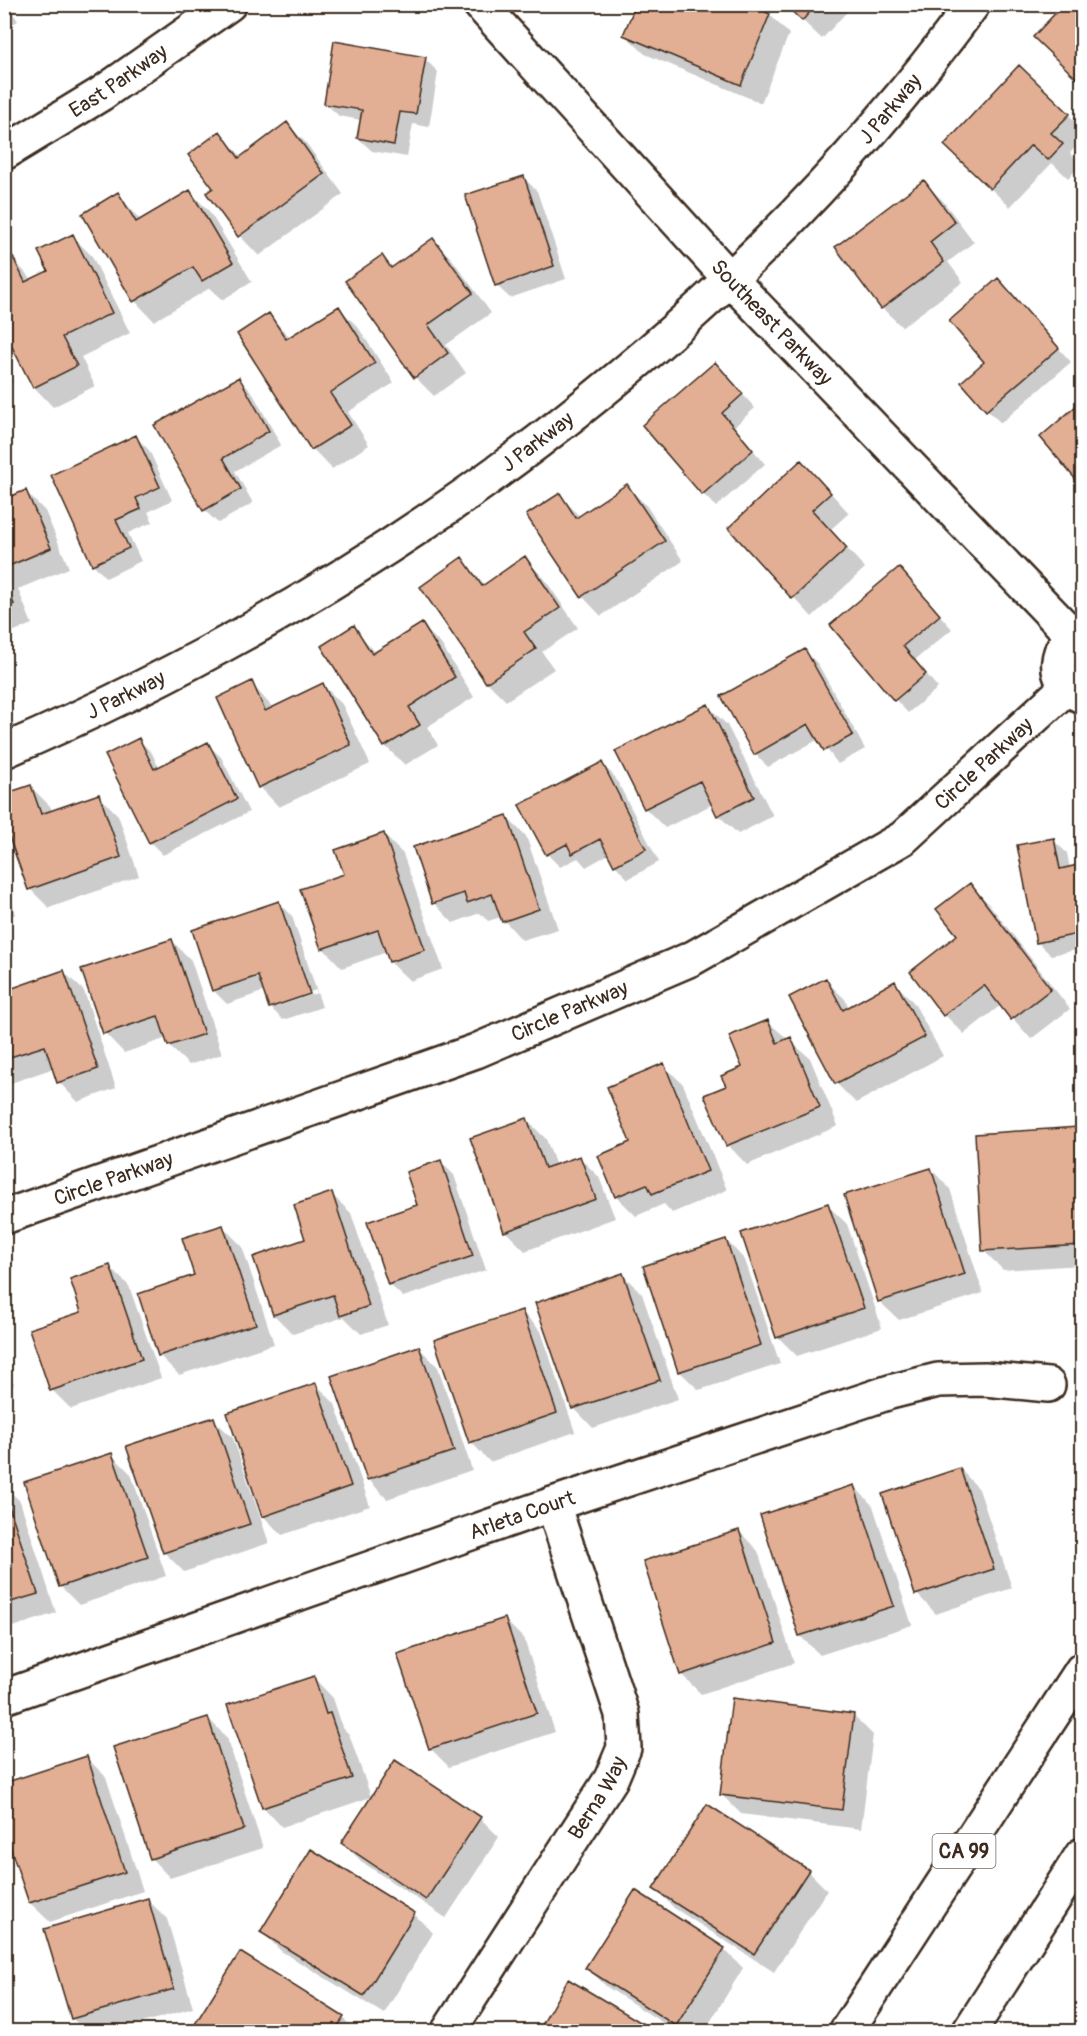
<svg xmlns="http://www.w3.org/2000/svg" width="1087" height="2036" font-family="Pangolin,sans-serif">
<rect width="100%" height="100%" fill="#fff"/>
<filter id="ink" filterUnits="userSpaceOnUse"><feTurbulence type="fractalNoise" baseFrequency=".0167" numOctaves="2"/><feDisplacementMap in="SourceGraphic" scale="12" xChannelSelector="R" yChannelSelector="G"/><feConvolveMatrix kernelMatrix="1 2 1 2 8 2 1 2 1" color-interpolation-filters="sRGB"/></filter>
<g filter="url(#ink)">
<path fill="#0003" fill-rule="evenodd" d="M 4,4 L 26,4 L 12,12 L 18,21 L 4,28 Z
M 744,4 L 770,15 L 789,34 L 761,103 L 645,54 L 625,35 Z
M 785,4 L 854,4 L 822,39 Z
M 1066,4 L 1082,4 L 1082,83 L 1048,50 Z
M 4,49 L 10,60 L 4,63 Z
M 425,59 L 438,72 L 429,127 L 413,124 L 407,157 L 372,151 L 358,138 L 361,120 L 339,116 L 325,103 Z
M 1069,115 L 1082,129 L 1082,140 L 1070,153 L 1081,165 L 1068,178 L 1052,163 L 1010,207 L 965,164 Z
M 287,124 L 306,143 L 343,194 L 259,256 L 240,236 L 208,194 L 215,189 L 219,133 L 242,157 Z
M 523,177 L 537,191 L 566,279 L 510,298 L 496,285 Z
M 924,182 L 943,201 L 974,242 L 948,262 L 963,282 L 902,327 L 882,308 Z
M 190,192 L 209,211 L 252,282 L 222,300 L 210,288 L 154,321 L 135,301 L 84,215 L 118,194 L 141,221 Z
M 72,236 L 92,256 L 130,333 L 81,357 L 95,386 L 53,407 L 34,387 L 11,257 L 32,280 L 50,272 Z
M 433,240 L 452,259 L 491,313 L 446,345 L 466,373 L 434,396 L 415,377 L 382,257 L 394,268 Z
M 998,280 L 1071,362 L 1001,423 L 987,410 L 986,362 Z
M 339,308 L 358,327 L 394,383 L 348,412 L 369,445 L 332,469 L 313,449 L 239,334 L 268,315 L 291,338 Z
M 4,364 L 13,382 L 4,386 Z
M 728,378 L 755,408 L 734,427 L 765,464 L 716,507 L 703,494 Z
M 239,379 L 252,392 L 281,445 L 235,471 L 253,503 L 218,523 L 204,510 Z
M 1082,403 L 1082,485 L 1042,437 Z
M 136,437 L 149,450 L 172,500 L 148,512 L 153,522 L 128,533 L 141,561 L 106,578 L 93,564 Z
M 820,481 L 849,513 L 830,530 L 865,568 L 812,617 L 730,528 Z
M 626,486 L 646,505 L 683,561 L 601,616 L 582,596 L 560,495 L 580,517 Z
M 26,492 L 45,511 L 69,568 L 18,589 L 32,624 L 4,635 L 4,501 Z
M 524,558 L 544,578 L 578,628 L 542,652 L 554,669 L 506,701 L 487,682 L 462,559 L 485,585 Z
M 899,569 L 952,629 L 915,660 L 938,688 L 908,713 L 895,699 Z
M 421,625 L 441,644 L 474,697 L 427,727 L 438,745 L 405,765 L 385,746 L 353,627 L 376,653 Z
M 805,651 L 818,664 L 865,749 L 838,764 L 819,739 L 768,767 L 755,754 Z
M 251,683 L 273,708 L 323,685 L 342,704 L 370,764 L 279,807 L 260,787 L 219,699 Z
M 708,706 L 727,725 L 773,816 L 738,834 L 718,815 L 713,804 L 665,828 L 646,809 L 617,751 Z
M 139,740 L 152,753 L 159,768 L 207,744 L 221,757 L 249,812 L 163,855 L 150,842 Z
M 602,764 L 615,777 L 659,862 L 628,879 L 615,865 L 609,854 L 586,867 L 578,858 L 560,867 L 547,854 Z
M 30,786 L 50,806 L 52,812 L 98,795 L 118,815 L 139,876 L 49,908 L 30,889 Z
M 506,817 L 526,836 L 558,929 L 522,940 L 501,917 L 488,921 L 480,913 L 453,923 L 434,903 Z
M 383,834 L 403,854 L 443,969 L 410,981 L 390,962 L 387,952 L 342,968 L 323,948 L 302,890 L 345,875 Z
M 1053,840 L 1067,853 L 1070,869 L 1082,866 L 1082,949 L 1051,955 L 1037,942 Z
M 4,879 L 16,914 L 4,918 Z
M 970,885 L 989,904 L 1070,1009 L 1031,1039 L 1001,1005 L 964,1034 L 945,1015 L 912,972 L 959,936 Z
M 279,902 L 292,916 L 322,1007 L 283,1020 L 270,1007 L 265,991 L 227,1004 L 213,990 ZM 316,990 L 317,993 L 276,1007 L 276,1004 Z
M 171,940 L 191,960 L 222,1054 L 189,1065 L 169,1046 L 167,1038 L 124,1053 L 105,1033 Z
M 64,972 L 84,991 L 116,1088 L 78,1102 L 59,1082 L 54,1068 L 8,1084 L 4,1080 L 4,992 Z
M 825,980 L 845,999 L 849,1008 L 895,983 L 914,1003 L 943,1056 L 856,1103 L 836,1083 L 791,997 Z
M 768,1022 L 810,1058 L 838,1126 L 747,1165 L 728,1145 L 706,1096 L 728,1087 L 744,1067 Z
M 663,1065 L 683,1084 L 727,1190 L 672,1213 L 664,1204 L 636,1216 L 616,1196 L 632,1143 Z
M 527,1120 L 546,1139 L 556,1166 L 580,1158 L 599,1177 L 615,1218 L 525,1251 L 505,1231 Z
M 1077,1129 L 1082,1134 L 1082,1265 L 1003,1270 L 984,1251 Z
M 441,1162 L 454,1175 L 486,1270 L 403,1297 L 389,1284 L 418,1206 Z
M 931,1169 L 950,1189 L 983,1293 L 899,1320 L 879,1301 Z
M 331,1194 L 351,1213 L 388,1325 L 361,1334 L 344,1317 L 293,1334 L 274,1315 Z
M 827,1205 L 847,1224 L 882,1328 L 797,1356 L 778,1337 Z
M 222,1226 L 242,1246 L 274,1344 L 179,1375 L 159,1355 Z
M 726,1240 L 745,1260 L 780,1364 L 699,1390 L 679,1371 Z
M 110,1267 L 129,1286 L 161,1378 L 71,1409 L 52,1390 L 83,1313 Z
M 623,1275 L 642,1294 L 678,1399 L 593,1428 L 574,1408 Z
M 522,1312 L 541,1331 L 575,1432 L 490,1462 L 471,1442 Z
M 419,1348 L 438,1367 L 472,1470 L 387,1499 L 368,1479 Z
M 4,1374 L 14,1383 L 4,1402 Z
M 316,1384 L 335,1404 L 370,1506 L 282,1535 L 263,1516 Z
M 213,1419 L 233,1438 L 269,1543 L 184,1572 L 164,1552 Z
M 112,1455 L 131,1474 L 166,1576 L 79,1605 L 60,1586 Z
M 960,1469 L 979,1489 L 1012,1588 L 936,1614 L 917,1594 Z
M 4,1486 L 20,1501 L 56,1613 L 4,1630 Z
M 854,1486 L 873,1506 L 912,1625 L 820,1655 L 800,1636 L 762,1516 Z
M 739,1531 L 758,1551 L 794,1663 L 701,1694 L 681,1674 Z
M 505,1620 L 524,1639 L 555,1732 L 449,1767 L 430,1748 Z
M 314,1678 L 333,1698 L 343,1728 L 349,1734 L 371,1797 L 282,1827 L 263,1807 Z
M 853,1715 L 873,1735 L 861,1829 L 741,1814 L 721,1794 Z
M 208,1718 L 227,1738 L 263,1848 L 170,1878 L 151,1858 Z
M 86,1757 L 106,1777 L 143,1891 L 50,1922 L 30,1903 L 4,1824 Z
M 480,1818 L 499,1837 L 446,1918 L 362,1862 L 343,1843 Z
M 808,1871 L 827,1890 L 774,1972 L 674,1908 L 655,1888 Z
M 148,1900 L 167,1919 L 193,2008 L 111,2032 L 86,2032 L 72,2018 Z
M 414,1914 L 433,1933 L 384,2014 L 281,1951 L 262,1932 Z
M 724,1949 L 743,1968 L 704,2032 L 677,2032 L 607,1987 L 587,1968 Z
M 343,2018 L 356,2032 L 192,2032 Z"/>
<path fill="#e2af95" stroke="#3b2a1e" stroke-width="1.5" d="M 636,4 L 748,4 L 770,14 L 741,85 L 623,35 Z
M 784,4 L 817,4 L 802,21 Z
M 1064,4 L 1082,4 L 1082,73 L 1077,79 L 1033,37 Z
M 334,41 L 426,57 L 416,114 L 400,112 L 394,145 L 357,138 L 362,110 L 324,104 Z
M 1019,65 L 1070,114 L 1051,133 L 1063,144 L 1048,160 L 1031,145 L 990,189 L 944,145 Z
M 287,122 L 324,174 L 238,237 L 206,193 L 213,188 L 188,155 L 220,131 L 239,158 Z
M 524,176 L 554,266 L 495,286 L 465,195 Z
M 924,180 L 955,222 L 930,242 L 944,262 L 881,309 L 835,247 Z
M 190,190 L 233,263 L 202,281 L 193,267 L 133,302 L 82,214 L 118,192 L 136,222 Z
M 73,234 L 112,313 L 62,337 L 77,366 L 33,388 L 4,331 L 4,259 L 12,255 L 25,282 L 48,271 L 38,251 Z
M 433,238 L 473,293 L 428,325 L 448,353 L 414,378 L 345,281 L 382,255 L 391,268 Z
M 998,278 L 1059,348 L 986,411 L 961,382 L 984,362 L 949,321 Z
M 339,306 L 375,363 L 330,393 L 351,425 L 311,450 L 237,334 L 269,313 L 286,339 Z
M 715,362 L 743,394 L 722,413 L 753,450 L 702,495 L 642,425 Z
M 239,377 L 269,431 L 223,458 L 241,489 L 203,511 L 154,425 Z
M 1082,401 L 1082,487 L 1040,437 Z
M 136,435 L 160,487 L 136,498 L 141,509 L 116,520 L 129,548 L 92,565 L 51,475 Z
M 801,460 L 831,493 L 812,510 L 847,548 L 792,599 L 728,528 Z
M 627,484 L 665,541 L 581,597 L 526,515 L 560,493 L 576,518 Z
M 26,490 L 51,548 L 4,568 L 4,499 Z
M 525,556 L 560,608 L 524,632 L 536,649 L 486,683 L 420,587 L 462,557 L 482,586 Z
M 899,567 L 940,615 L 903,646 L 926,674 L 894,701 L 830,625 Z
M 4,582 L 14,604 L 4,608 Z
M 422,623 L 455,677 L 409,707 L 420,725 L 384,747 L 321,646 L 354,625 L 372,654 Z
M 805,649 L 853,735 L 824,751 L 808,724 L 754,755 L 721,696 Z
M 252,681 L 265,711 L 323,683 L 351,745 L 258,788 L 217,698 Z
M 708,704 L 754,797 L 717,816 L 700,781 L 644,809 L 615,751 Z
M 139,738 L 154,769 L 208,742 L 237,799 L 149,843 L 105,755 Z
M 602,762 L 646,849 L 614,866 L 600,839 L 572,854 L 567,844 L 546,855 L 519,805 Z
M 31,785 L 41,814 L 99,794 L 121,857 L 28,890 L 4,823 L 4,794 Z
M 507,815 L 539,909 L 502,922 L 492,894 L 467,903 L 464,893 L 432,904 L 413,847 Z
M 384,833 L 425,950 L 389,962 L 378,930 L 321,949 L 300,889 L 344,874 L 335,850 Z
M 1054,838 L 1060,869 L 1082,864 L 1082,933 L 1036,943 L 1017,845 Z
M 970,883 L 1051,989 L 1011,1020 L 984,985 L 943,1016 L 910,972 L 957,935 L 936,909 Z
M 279,901 L 310,994 L 269,1008 L 258,976 L 212,991 L 192,930 Z
M 172,939 L 204,1034 L 168,1046 L 158,1016 L 103,1034 L 81,969 Z
M 64,970 L 98,1069 L 57,1083 L 45,1046 L 4,1059 L 4,991 Z
M 826,978 L 843,1010 L 895,981 L 925,1037 L 835,1084 L 789,997 Z
M 768,1020 L 777,1043 L 791,1037 L 820,1107 L 726,1146 L 704,1095 L 726,1086 L 721,1076 L 742,1067 L 729,1036 Z
M 664,1063 L 708,1171 L 652,1194 L 647,1184 L 615,1197 L 598,1156 L 630,1142 L 607,1087 Z
M 527,1118 L 545,1168 L 580,1156 L 596,1199 L 504,1232 L 470,1138 Z
M 1078,1127 L 1082,1245 L 982,1251 L 975,1134 Z
M 441,1160 L 473,1256 L 388,1285 L 367,1222 L 417,1205 L 406,1172 Z
M 931,1168 L 965,1274 L 878,1302 L 844,1195 Z
M 332,1192 L 369,1306 L 340,1316 L 333,1295 L 273,1315 L 253,1257 L 305,1239 L 294,1205 Z
M 828,1203 L 864,1308 L 776,1338 L 741,1233 Z
M 223,1225 L 256,1324 L 158,1356 L 138,1294 L 194,1275 L 182,1238 Z
M 726,1239 L 761,1345 L 678,1372 L 643,1266 Z
M 110,1265 L 142,1359 L 50,1391 L 29,1329 L 81,1312 L 70,1279 Z
M 623,1273 L 660,1380 L 572,1409 L 535,1303 Z
M 522,1310 L 557,1413 L 469,1443 L 434,1340 Z
M 419,1346 L 454,1451 L 367,1480 L 331,1376 Z
M 316,1383 L 351,1486 L 262,1517 L 227,1413 Z
M 214,1417 L 250,1524 L 163,1553 L 126,1446 Z
M 112,1453 L 148,1557 L 59,1587 L 24,1482 Z
M 960,1468 L 994,1569 L 915,1595 L 882,1494 Z
M 854,1485 L 894,1606 L 799,1636 L 760,1515 Z
M 4,1491 L 38,1594 L 4,1604 Z
M 739,1530 L 776,1643 L 680,1675 L 643,1561 Z
M 505,1618 L 537,1713 L 429,1749 L 397,1654 Z
M 314,1676 L 326,1714 L 330,1713 L 352,1778 L 262,1808 L 227,1705 Z
M 732,1698 L 854,1714 L 842,1810 L 720,1795 Z
M 208,1717 L 244,1829 L 150,1859 L 113,1747 Z
M 87,1756 L 125,1872 L 29,1903 L 4,1829 L 4,1783 Z
M 395,1760 L 481,1817 L 426,1900 L 341,1843 Z
M 707,1804 L 809,1870 L 754,1954 L 653,1889 Z
M 311,1849 L 415,1913 L 364,1996 L 260,1932 Z
M 635,1890 L 725,1948 L 676,2026 L 585,1968 Z
M 148,1898 L 174,1989 L 71,2019 L 44,1929 Z
M 240,1952 L 344,2017 L 334,2032 L 190,2032 Z
M 568,1979 L 657,2032 L 538,2032 Z"/>
<g fill="none" stroke-linecap="round" stroke-linejoin="round">
<defs>
<g id="street">
<path id="s1" d="M 480,4 L 729,278 L 1071,634"/>
<path id="s2" d="M 4,751 C 380,590 729,336 973,4"/>
<path id="s3" d="M 4,1697 L 553,1504 L 890,1392 L 938,1380 L 985,1379 L 1048,1385"/>
<path id="s4" d="M 448,2032 L 611,1779 L 624,1748 L 622,1714 L 553,1504"/>
</g>
<g id="secondary">
<path id="s5" d="M 4,153 L 101,94 L 229,4"/>
<path d="M 1082,627 C 1055,644 1047,682 1082,696"/>
<path id="s6" d="M 4,1217 L 476,1051 L 693,958 L 903,838 L 1068,686"/>
</g>
<path id="highway" d="M 846,2032 L 1082,1670
M 969,2032 L 1082,1855"/>
</defs>
<use href="#street" stroke="#3b2a1e" stroke-width="38"/>
<use href="#secondary" stroke="#3b2a1e" stroke-width="38"/>
<use href="#highway" stroke="#3b2a1e" stroke-width="38"/>
<use href="#street" stroke="#fff" stroke-width="33"/>
<use href="#secondary" stroke="#fff" stroke-width="33"/>
<use href="#highway" stroke="#fff" stroke-width="33"/>
</g>
</g>
<g text-anchor="middle" dominant-baseline="central" stroke-width="4.5" stroke-linejoin="round" paint-order="stroke">
<rect fill="#fff" stroke="#766a62" stroke-width="1.5" x="932.5" y="1834" width="63" height="34" rx="4.5"/>
<g font-size="20" font-weight="bold" fill="#3b2a1e">
<text x="964" y="1851">CA 99</text>
</g>
<g font-size="21" fill="#3b2a1e" stroke="#fff">
<text stroke="none"><textPath href="#s5" startOffset="135">East Parkway</textPath></text>
<text stroke="none"><textPath href="#s2" startOffset="1104">J Parkway</textPath></text>
<text stroke="none"><textPath href="#s1" startOffset="432">Southeast Parkway</textPath></text>
<text stroke="none"><textPath href="#s2" startOffset="618">J Parkway</textPath></text>
<text stroke="none"><textPath href="#s2" startOffset="134">J Parkway</textPath></text>
<text stroke="none"><textPath href="#s6" startOffset="1088">Circle Parkway</textPath></text>
<text stroke="none"><textPath href="#s6" startOffset="602">Circle Parkway</textPath></text>
<text stroke="none"><textPath href="#s6" startOffset="116">Circle Parkway</textPath></text>
<text stroke="none"><textPath href="#s3" startOffset="549">Arleta Court</textPath></text>
<text stroke="none"><textPath href="#s4" startOffset="278">Berna Way</textPath></text>
</g>
</g>
<rect width="1087" height="2036" fill="none" stroke="#fff" stroke-width="24"/>
<rect x="12" y="12" width="1063" height="2012" fill="none" stroke="#3b2a1e" stroke-width="2" filter="url(#ink)"/>
</svg>
